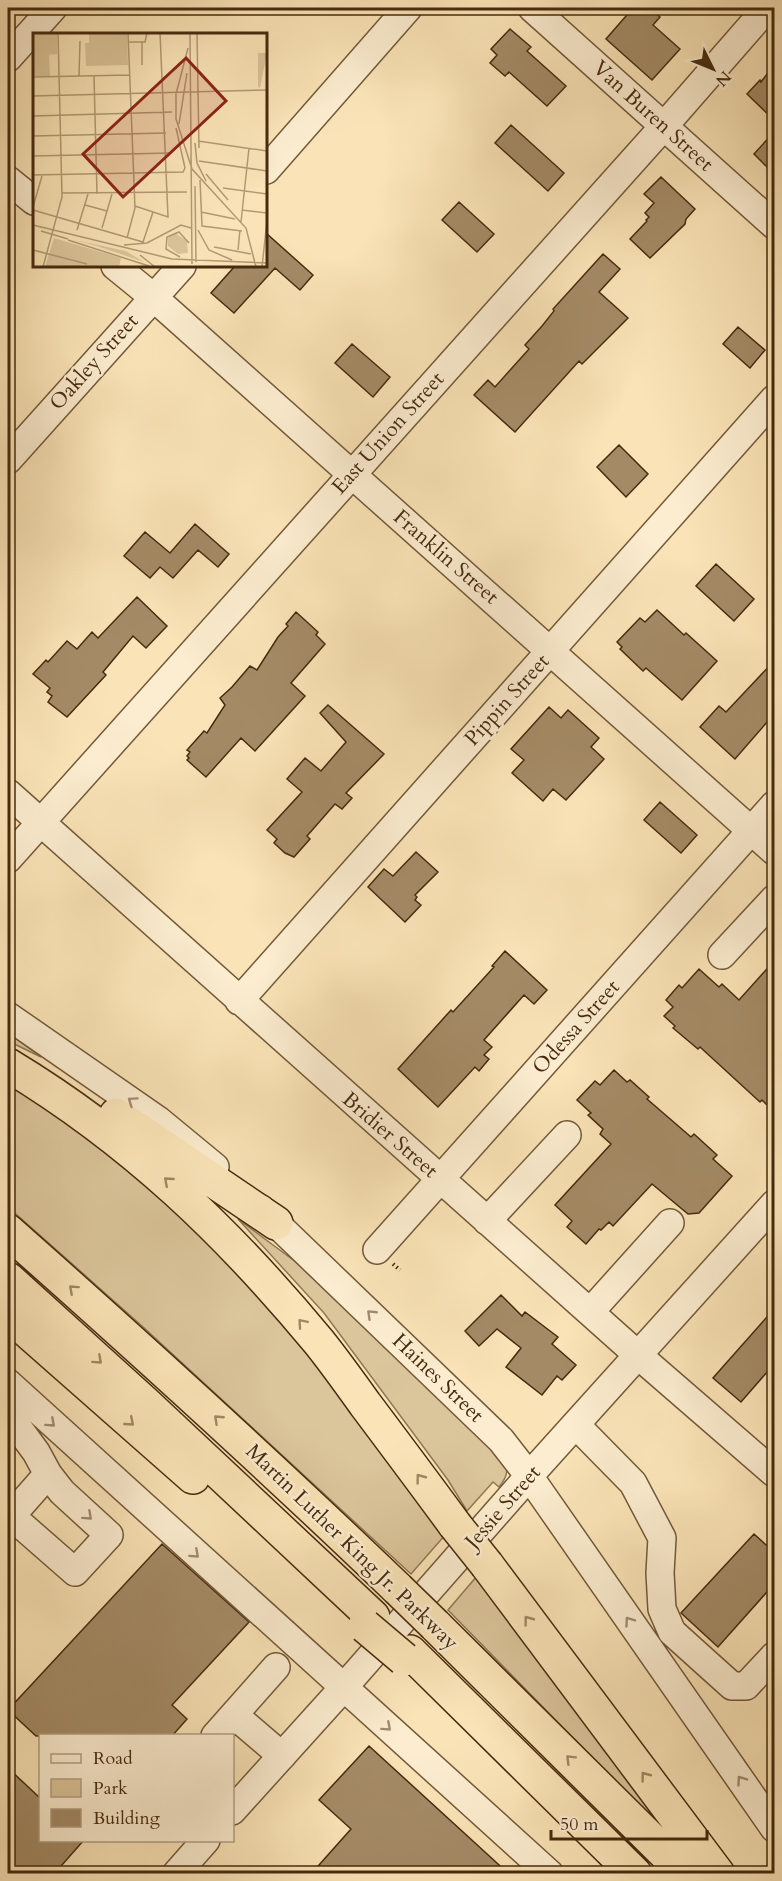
<svg xmlns="http://www.w3.org/2000/svg" width="782" height="1881" font-family="Cardo,serif">
<rect width="100%" height="100%" fill="#fae4b7"/>
<filter id="stains"><feTurbulence type="fractalNoise" baseFrequency=".00333" numOctaves="4"/><feColorMatrix values="0 0 0 0 .2 0 0 0 0 .09 0 0 0 0 .02 0 0 0 .5 -.17"/></filter>
<radialGradient id="worn" r=".72"><stop offset=".6" stop-color="#630" stop-opacity="0"/><stop offset="1" stop-color="#630" stop-opacity=".3"/></radialGradient>
<path fill="#dbc59a" stroke="#907854" stroke-width="1.5" d="M 8,1032 L 41,1057 L 8,1041 Z
M 8,1077 L 43,1099 L 235,1258 L 446,1534 L 411,1574 L 142,1326 L 8,1207 Z
M 238,1219 L 300,1265 L 505,1457 C 508,1471 508,1476 499,1487 L 493,1482 L 467,1511 L 448,1480 L 324,1313 Z
M 477,1576 L 668,1835 L 448,1610 Z"/>
<path fill="#a48b66" stroke="#462b0f" stroke-width="1.5" d="M 633,8 L 650,8 L 660,17 L 653,25 L 680,49 L 652,80 L 606,39 Z
M 510,29 L 531,47 L 527,51 L 566,86 L 547,106 L 509,72 L 505,76 L 490,63 L 497,55 L 491,49 Z
M 774,65 L 774,120 L 747,94 L 760,80 L 761,82 Z
M 511,125 L 564,173 L 548,191 L 495,143 Z
M 774,132 L 774,174 L 754,154 Z
M 661,177 L 695,209 L 686,219 L 685,224 L 650,258 L 630,239 L 647,221 L 646,220 L 649,217 L 645,213 L 654,203 L 644,194 Z
M 459,202 L 494,234 L 477,252 L 442,220 Z
M 266,233 L 313,275 L 300,290 L 275,268 L 234,313 L 211,293 L 235,266 L 266,266 Z
M 603,254 L 620,269 L 599,292 L 628,318 L 582,364 L 579,361 L 515,432 L 474,395 L 488,380 L 495,387 L 529,349 L 525,345 L 542,326 L 554,311 L 553,309 Z
M 738,327 L 765,350 L 750,368 L 723,344 Z
M 352,344 L 390,377 L 373,397 L 335,363 Z
M 619,445 L 648,474 L 626,497 L 597,467 Z
M 195,524 L 229,554 L 218,567 L 198,550 L 173,578 L 160,567 L 150,578 L 124,556 L 145,532 L 170,553 Z
M 716,564 L 754,599 L 734,621 L 696,586 Z
M 137,597 L 167,626 L 146,648 L 133,636 L 103,672 L 106,675 L 67,717 L 48,702 L 52,696 L 47,692 L 50,688 L 33,674 L 46,660 L 48,662 L 67,641 L 77,649 L 92,632 L 98,638 Z
M 657,610 L 684,635 L 686,633 L 717,661 L 682,700 L 646,668 L 643,671 L 620,649 L 622,647 L 617,642 L 640,618 L 645,622 Z
M 296,612 L 318,632 L 316,635 L 325,644 L 291,683 L 305,696 L 255,751 L 241,738 L 206,777 L 187,760 L 189,758 L 187,756 L 190,752 L 187,750 L 204,731 L 207,733 L 225,705 L 220,698 L 232,687 L 250,666 L 257,670 L 278,637 L 288,626 L 286,624 Z
M 774,661 L 774,714 L 735,759 L 700,727 L 719,706 L 726,712 Z
M 328,705 L 384,754 L 346,793 L 352,798 L 342,809 L 335,804 L 307,836 L 310,839 L 294,857 L 285,853 L 274,843 L 277,839 L 267,830 L 302,792 L 287,779 L 305,758 L 321,771 L 346,742 L 320,713 Z
M 549,707 L 561,718 L 568,710 L 599,738 L 591,747 L 604,759 L 566,800 L 553,789 L 543,801 L 512,773 L 524,760 L 511,749 Z
M 660,802 L 697,835 L 681,853 L 644,820 Z
M 416,852 L 438,872 L 415,895 L 417,897 L 415,900 L 421,905 L 405,922 L 368,887 L 384,869 L 393,876 Z
M 505,951 L 547,990 L 534,1004 L 524,995 L 484,1040 L 492,1047 L 484,1055 L 489,1059 L 479,1071 L 475,1067 L 438,1107 L 398,1069 L 451,1010 L 453,1012 L 494,967 L 492,966 Z
M 774,961 L 774,1112 L 762,1100 L 760,1102 L 700,1047 L 698,1049 L 673,1028 L 675,1026 L 664,1016 L 673,1007 L 666,1000 L 679,985 L 682,988 L 699,969 L 719,987 L 722,984 L 739,1000 Z
M 614,1070 L 627,1082 L 630,1080 L 649,1097 L 647,1099 L 691,1137 L 694,1134 L 717,1155 L 713,1159 L 732,1176 L 699,1213 L 688,1214 L 652,1184 L 613,1226 L 609,1222 L 601,1230 L 599,1229 L 586,1244 L 567,1227 L 572,1221 L 555,1205 L 611,1144 L 600,1134 L 603,1129 L 588,1115 L 591,1113 L 577,1100 L 595,1081 L 600,1085 Z
M 501,1295 L 522,1316 L 525,1312 L 558,1337 L 552,1344 L 576,1365 L 562,1380 L 557,1376 L 542,1395 L 506,1367 L 521,1348 L 497,1329 L 479,1346 L 465,1331 Z
M 774,1309 L 774,1364 L 741,1402 L 713,1378 Z
M 754,1534 L 774,1552 L 774,1584 L 718,1647 L 681,1613 Z
M 162,1544 L 249,1622 L 172,1705 L 187,1719 L 172,1736 L 36,1736 L 8,1710 Z
M 369,1746 L 509,1874 L 311,1874 L 351,1829 L 319,1800 Z
M 8,1768 L 40,1798 L 40,1840 L 84,1840 L 54,1874 L 8,1874 Z"/>
<g fill="none" stroke-linecap="round" stroke-linejoin="round">
<defs>
<path id="minor" d="M 532,8 L 774,225
M 8,58 L 53,8
M 266,170 L 408,8
M 8,180 L 34,201
M 115,266 L 153,297 L 774,851
M 8,460 L 182,266
M 8,793 L 639,1356 L 774,1473
M 8,859 L 664,126 L 767,8
M 722,955 L 774,899
M 239,1001 L 774,399
M 8,1016 L 158,1120 L 215,1167
M 261,1209 L 501,1440 L 529,1476 L 774,1828
M 487,1221 L 567,1135
M 377,1250 L 774,805
M 590,1312 L 670,1223
M 8,1383 L 550,1874
M 8,1414 L 36,1452 L 48,1474 L 62,1492 L 109,1535 L 75,1572 L 11,1516 L 48,1474
M 576,1425 L 633,1483 L 662,1538 L 660,1573 L 662,1609 L 672,1632 L 732,1686 L 746,1686 L 774,1656
M 234,1715 L 282,1756
M 215,1736 L 276,1667
M 232,1811 L 344,1687 L 529,1476 L 774,1204
M 176,1874 L 206,1840"/>
<path id="highway" d="M 8,1065 C 132,1140 227,1231 319,1342 C 335,1362 350,1383 365,1404 C 395,1444 425,1484 455,1525
M 116,1115 L 276,1223
M 8,1231 C 140,1348 271,1467 398,1589
M 8,1279 L 146,1404 L 373,1617
M 8,1314 L 193,1477
M 487,1565 L 718,1874
M 435,1625 L 686,1874
M 410,1652 L 635,1874"/>
</defs>
<use href="#minor" stroke="#735939" stroke-width="30"/>
<use href="#highway" stroke="#462b0f" stroke-width="36"/>
<path stroke="#462b0f" stroke-width="4" stroke-dasharray="1.5 3" stroke-linecap="butt" d="M 393,1264 L 400,1270"/>
<use href="#minor" stroke="#fcedd0" stroke-width="27"/>
<use href="#highway" stroke="#fae4b7" stroke-width="33"/>
<defs>
<path id="highway-bridge" d="M 455,1525 L 487,1565
M 398,1589 L 435,1625
M 365,1626 L 404,1659"/>
</defs>
<use href="#highway-bridge" stroke="#462b0f" stroke-width="36" stroke-linecap="butt"/>
<use href="#highway-bridge" stroke="#fae4b7" stroke-width="33"/>
</g>
<defs><path id="oneway-chevron" d="M-2-3.5L2.5 0L-2 3.5" fill="none" stroke-width="1.6" stroke-linecap="round" stroke-linejoin="round" transform="scale(1.5)"/></defs>
<g stroke="#a18c70">
<use href="#oneway-chevron" transform="translate(132 1101) rotate(-145)"/>
<use href="#oneway-chevron" transform="translate(371 1314) rotate(-136)"/>
<use href="#oneway-chevron" transform="translate(51 1423) rotate(42)"/>
<use href="#oneway-chevron" transform="translate(88 1516) rotate(42)"/>
<use href="#oneway-chevron" transform="translate(195 1554) rotate(42)"/>
<use href="#oneway-chevron" transform="translate(629 1621) rotate(-125)"/>
<use href="#oneway-chevron" transform="translate(387 1727) rotate(42)"/>
<use href="#oneway-chevron" transform="translate(741 1780) rotate(-125)"/>
</g>
<g stroke="#a08863">
<use href="#oneway-chevron" transform="translate(168 1181) rotate(-139)"/>
<use href="#oneway-chevron" transform="translate(73 1289) rotate(-138)"/>
<use href="#oneway-chevron" transform="translate(302 1323) rotate(-131)"/>
<use href="#oneway-chevron" transform="translate(98 1360) rotate(42)"/>
<use href="#oneway-chevron" transform="translate(218 1419) rotate(-137)"/>
<use href="#oneway-chevron" transform="translate(130 1422) rotate(41)"/>
<use href="#oneway-chevron" transform="translate(420 1478) rotate(-127)"/>
<use href="#oneway-chevron" transform="translate(528 1620) rotate(-127)"/>
<use href="#oneway-chevron" transform="translate(570 1759) rotate(-135)"/>
<use href="#oneway-chevron" transform="translate(645 1776) rotate(-127)"/>
</g>
<g text-anchor="middle" dominant-baseline="central" stroke-width="5" stroke-linejoin="round" paint-order="stroke">
<g font-size="21" fill="#462b0f" stroke="#fcedd0">
<text transform="translate(653 116) rotate(42)">Van Buren Street</text>
<text transform="translate(94 362) rotate(-48)">Oakley Street</text>
<text transform="translate(388 433) rotate(-48)">East Union Street</text>
<text transform="translate(446 557) rotate(41)">Franklin Street</text>
<text transform="translate(507 700) rotate(-48)">Pippin Street</text>
<text transform="translate(576 1027) rotate(-48)">Odessa Street</text>
<text transform="translate(390 1135) rotate(41)">Bridier Street</text>
<text transform="translate(438 1378) rotate(44)">Haines Street</text>
<text transform="translate(503 1507) rotate(-49)">Jessie Street</text>
<text transform="translate(352 1547) rotate(44)">Martin Luther King Jr. Parkway</text>
</g>
</g>
<g transform="translate(33 33)">
<rect width="234" height="234" fill="#fae4b7"/>
<path d="M 0,0 L 24,0 L 24,21 L 16,22 L 17,43 L 0,43 ZM 56,0 L 94,0 L 95,32 L 53,33 L 52,10 L 56,10 ZM 225,20 L 234,20 L 227,55 L 225,54 ZM 142,200 L 154,208 L 155,220 L 145,221 L 135,213 L 135,205 ZM 21,205 L 88,225 L 86,234 L 12,234 ZM 42,207 L 93,218 L 111,229 L 64,213 Z" fill="#dbc59a"/>
<path fill="none" stroke="#b29a74" stroke-width="1.5" d="M 157,0 L 159,231M 164,0 L 166,115M 95,9 L 112,9 L 114,0M 109,9 L 109,32M 46,43 L 47,8M 61,43 L 64,161M 0,44 L 96,42M 0,63 L 234,57M 0,83 L 139,79M 143,86 L 159,136 L 213,195 L 223,234M 143,87 L 143,61 L 155,15M 146,91 L 154,40M 0,103 L 133,100M 165,108 L 234,118M 162,110 L 164,130 L 173,148M 0,123 L 138,120M 166,128 L 234,138M 173,141 L 195,167M 0,142 L 150,139 L 152,135 L 143,95M 167,147 L 169,193 L 209,198M 162,153 L 163,229M 190,155 L 234,161M 29,160 L 154,159M 52,172 L 74,178M 102,173 L 135,184 L 127,0M 0,174 L 9,143M 0,177 L 110,209 L 120,179M 209,177 L 234,180M 168,179 L 202,186M 208,189 L 216,115M 0,192 L 139,226 L 234,230M 69,195 L 79,161M 44,197 L 55,161M 165,197 L 176,217 L 199,227M 8,198 L 35,206M 94,205 L 102,175 L 95,0M 35,207 L 116,233M 91,212 L 114,210 L 148,192 L 158,195M 181,214 L 218,221M 0,217 L 54,231M 205,217 L 207,197M 107,222 L 122,234M 147,224 L 133,216 L 134,204 L 146,199 L 156,210M 10,234 L 29,164 L 25,0M 229,234 L 234,188"/>
<path fill="#8f2418" fill-opacity="0.15" stroke="#8f2418" stroke-width="3" d="M 153,25 L 193,68 L 90,164 L 50,121 Z"/>
<rect width="234" height="234" fill="none" stroke="#462b0f" stroke-width="3"/>
</g>
<rect width="782" height="1881" fill="none" stroke="#fae4b7" stroke-width="30"/>
<rect x="9" y="9" width="764" height="1863" fill="none" stroke="#462b0f" stroke-width="3"/>
<rect x="15" y="15" width="752" height="1851" fill="none" stroke="#462b0f" stroke-width="1.5"/>
<rect x="39" y="1734" width="195" height="108" fill="#fcedd0" stroke="#b39f83" stroke-width="1.5"/>
<rect x="51" y="1754" width="30" height="9" fill="#fcedd0" stroke="#b39f83" stroke-width="1.5"/>
<text x="93" y="1764" font-size="18" fill="#462b0f">Road</text>
<rect x="51" y="1779" width="30" height="18" fill="#dbc59a" stroke="#b39f83" stroke-width="1.5"/>
<text x="93" y="1794" font-size="18" fill="#462b0f">Park</text>
<rect x="51" y="1809" width="30" height="18" fill="#a48b66" stroke="#b39f83" stroke-width="1.5"/>
<text x="93" y="1824" font-size="18" fill="#462b0f">Building</text>
<g transform="translate(713 69) rotate(133)" stroke="#fcedd0" stroke-width="4.5" paint-order="stroke">
<path d="M0-4.5L10 22L0 15L-10 22Z" fill="#462b0f"/>
<text y="-9" font-size="16" font-weight="bold" text-anchor="middle" fill="#462b0f">N</text>
</g>
<path d="M551 1830v9h156v-9" fill="none" stroke="#462b0f" stroke-width="3"/>
<text x="560" y="1830" font-size="18" fill="#462b0f" stroke="#fcedd0" stroke-width="4.5" paint-order="stroke">50 m</text>
<rect width="100%" height="100%" filter="url(#stains)"/>
<rect width="100%" height="100%" fill="url(#worn)"/>
</svg>
